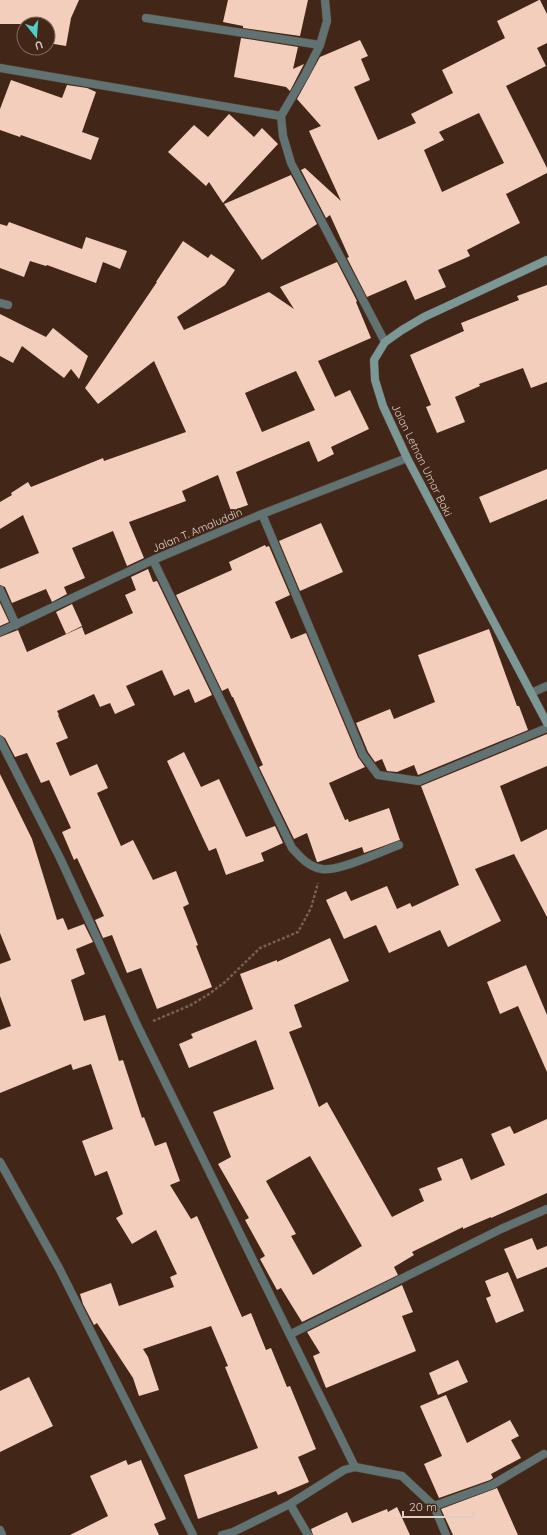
<svg xmlns="http://www.w3.org/2000/svg" width="547" height="1535" font-family="Quicksand,sans-serif">
<rect width="100%" height="100%" fill="#422718"/>
<path fill="#f3cebc" fill-rule="evenodd" d="M 0,0 L 79,0 L 71,18 L 66,46 L 48,43 L 48,24 L 0,24 Z
M 228,0 L 308,0 L 300,36 L 243,28 L 243,26 L 223,22 Z
M 539,0 L 540,0 L 547,14 L 547,43 L 537,48 L 546,66 L 506,86 L 547,168 L 547,173 L 506,194 L 520,223 L 467,250 L 470,256 L 438,270 L 446,287 L 415,300 L 406,280 L 367,297 L 347,258 L 349,257 L 330,215 L 326,218 L 301,170 L 305,168 L 341,201 L 309,131 L 321,126 L 297,99 L 320,57 L 360,40 L 368,56 L 361,59 L 370,80 L 354,87 L 378,140 L 416,123 L 411,114 L 453,93 L 442,70 L 505,38 L 497,21 ZM 479,113 L 504,163 L 442,192 L 424,150 L 444,140 L 439,132 Z
M 241,38 L 298,47 L 293,69 L 304,64 L 290,91 L 286,87 L 234,77 Z
M 11,80 L 62,98 L 67,85 L 87,88 L 96,92 L 82,132 L 99,138 L 91,160 L 21,135 L 20,137 L 0,130 L 0,109 Z
M 229,114 L 254,137 L 262,128 L 278,144 L 223,203 L 209,182 L 206,186 L 168,152 L 194,125 L 208,137 Z
M 291,175 L 317,224 L 262,260 L 224,204 Z
M 9,222 L 82,249 L 86,237 L 127,251 L 120,269 L 103,262 L 96,283 L 47,265 L 46,266 L 30,261 L 24,277 L 0,268 L 0,224 L 7,226 Z
M 183,241 L 208,258 L 211,254 L 235,270 L 225,285 L 177,317 L 184,330 L 269,292 L 294,309 L 280,287 L 337,262 L 357,301 L 356,302 L 371,338 L 318,361 L 335,397 L 350,390 L 369,429 L 331,447 L 334,454 L 318,462 L 309,441 L 236,472 L 248,505 L 231,511 L 218,475 L 182,491 L 186,501 L 129,522 L 144,558 L 127,566 L 113,531 L 72,548 L 85,578 L 64,587 L 67,594 L 52,602 L 46,589 L 12,603 L 5,587 L 0,585 L 0,569 L 39,553 L 23,515 L 0,529 L 0,502 L 12,495 L 11,493 L 28,482 L 31,487 L 103,458 L 104,461 L 186,432 L 154,361 L 98,404 L 85,388 L 157,282 L 156,282 ZM 296,371 L 315,410 L 262,432 L 245,393 Z
M 547,285 L 547,382 L 531,388 L 523,368 L 479,384 L 480,386 L 455,397 L 465,422 L 437,433 L 426,407 L 431,405 L 410,355 L 464,331 L 461,323 L 519,300 L 517,296 Z
M 0,314 L 46,337 L 53,328 L 88,356 L 79,379 L 71,369 L 64,378 L 22,346 L 13,363 L 0,356 Z
M 547,469 L 547,499 L 490,523 L 479,497 Z
M 321,523 L 343,572 L 300,591 L 279,541 Z
M 265,545 L 266,547 L 269,546 L 290,595 L 275,602 L 291,639 L 306,633 L 358,757 L 365,767 L 329,783 L 345,820 L 348,819 L 349,822 L 389,808 L 400,840 L 364,853 L 362,847 L 318,862 L 317,862 L 307,833 L 294,839 L 259,767 L 263,765 L 233,697 L 232,697 L 228,688 L 222,691 L 176,595 L 232,570 L 229,562 Z
M 148,569 L 153,582 L 157,581 L 212,695 L 195,703 L 189,689 L 174,696 L 162,670 L 126,686 L 135,705 L 115,714 L 110,703 L 100,707 L 94,694 L 57,711 L 59,715 L 58,715 L 68,738 L 56,743 L 70,776 L 97,764 L 108,788 L 97,793 L 121,846 L 133,840 L 153,880 L 176,871 L 189,904 L 183,907 L 198,945 L 196,946 L 212,987 L 157,1009 L 141,968 L 127,973 L 112,935 L 103,938 L 95,920 L 104,916 L 77,858 L 74,860 L 62,832 L 71,828 L 49,780 L 41,783 L 27,753 L 15,757 L 5,738 L 0,735 L 0,637 L 18,630 L 27,652 L 82,627 L 85,635 L 133,613 L 125,595 L 136,590 L 131,577 Z
M 0,603 L 9,622 L 0,626 Z
M 72,604 L 82,626 L 66,634 L 56,612 Z
M 489,629 L 517,706 L 519,706 L 528,730 L 418,775 L 414,765 L 397,772 L 387,771 L 382,759 L 375,762 L 368,752 L 356,723 L 390,709 L 394,719 L 435,702 L 418,655 Z
M 547,734 L 547,766 L 500,786 L 521,842 L 547,829 L 547,917 L 514,854 L 475,869 L 501,921 L 448,947 L 440,930 L 389,953 L 376,925 L 344,939 L 326,900 L 346,891 L 351,901 L 387,886 L 397,909 L 410,903 L 412,907 L 459,885 L 421,786 Z
M 184,752 L 201,787 L 219,779 L 246,837 L 275,826 L 283,843 L 261,853 L 264,861 L 226,875 L 216,848 L 209,851 L 167,761 Z
M 0,774 L 32,839 L 57,920 L 63,918 L 68,930 L 84,924 L 93,942 L 76,949 L 85,974 L 71,980 L 84,1021 L 105,1015 L 119,1061 L 123,1060 L 142,1118 L 144,1117 L 155,1146 L 166,1142 L 180,1181 L 170,1185 L 191,1219 L 197,1216 L 242,1317 L 251,1313 L 266,1350 L 271,1348 L 287,1387 L 290,1386 L 316,1449 L 298,1457 L 309,1482 L 278,1495 L 276,1491 L 198,1519 L 184,1475 L 258,1448 L 225,1367 L 228,1366 L 211,1326 L 143,1349 L 148,1357 L 159,1390 L 139,1396 L 133,1378 L 97,1323 L 94,1325 L 83,1304 L 80,1294 L 111,1283 L 119,1306 L 174,1287 L 170,1277 L 177,1274 L 156,1230 L 132,1244 L 116,1218 L 123,1214 L 107,1171 L 95,1176 L 82,1141 L 113,1129 L 91,1064 L 73,1070 L 71,1064 L 0,1093 L 0,1030 L 11,1026 L 0,996 L 0,964 L 11,960 L 0,933 Z
M 330,938 L 349,981 L 294,1005 L 302,1027 L 289,1032 L 319,1107 L 327,1102 L 392,1217 L 424,1201 L 419,1189 L 442,1180 L 437,1168 L 462,1158 L 471,1180 L 505,1165 L 491,1134 L 510,1126 L 514,1134 L 547,1119 L 547,1193 L 491,1218 L 491,1217 L 463,1229 L 463,1227 L 412,1252 L 414,1255 L 394,1267 L 398,1275 L 302,1322 L 281,1288 L 277,1290 L 260,1259 L 265,1256 L 245,1220 L 249,1218 L 218,1164 L 231,1157 L 213,1112 L 274,1089 L 256,1040 L 189,1068 L 179,1044 L 193,1038 L 191,1034 L 253,1009 L 240,974 L 277,960 L 277,962 ZM 310,1156 L 362,1246 L 313,1275 L 291,1236 L 296,1234 L 266,1181 Z
M 526,965 L 547,1015 L 547,1072 L 518,1006 L 500,1014 L 487,982 Z
M 532,1238 L 537,1250 L 547,1246 L 547,1267 L 517,1279 L 504,1249 Z
M 508,1272 L 524,1311 L 496,1323 L 486,1298 L 491,1296 L 485,1281 Z
M 402,1285 L 413,1312 L 402,1316 L 416,1351 L 326,1388 L 313,1356 L 320,1353 L 307,1332 Z
M 458,1360 L 468,1382 L 438,1395 L 429,1373 Z
M 29,1377 L 53,1426 L 0,1452 L 0,1391 Z
M 446,1395 L 467,1443 L 510,1420 L 519,1436 L 511,1440 L 521,1458 L 491,1474 L 493,1478 L 490,1480 L 439,1498 L 424,1464 L 442,1456 L 420,1406 Z
M 126,1460 L 128,1465 L 141,1460 L 166,1519 L 154,1524 L 159,1535 L 70,1535 L 108,1516 L 90,1476 Z
M 497,1488 L 518,1535 L 453,1535 L 441,1509 Z
M 397,1507 L 410,1535 L 313,1535 L 311,1529 L 347,1512 L 352,1523 L 387,1509 L 388,1512 Z"/>
<g fill="none" stroke-linecap="round" stroke-linejoin="round">
<defs>
<path id="street" d="M 325,0 L 327,21 L 320,45 L 305,75 L 281,116 L 283,136 L 291,163 L 385,342
M 146,18 L 320,45
M 0,68 L 281,116
M 0,303 L 8,305
M 262,514 L 363,755 L 378,775 L 419,781 L 547,728
M 153,560 L 292,848 C 301,858 309,867 322,869 C 338,872 383,851 399,845
M 0,590 L 16,625
M 0,632 L 153,560 L 262,514 L 407,458
M 531,693 L 547,686
M 0,740 L 60,858 L 138,1027 L 355,1467
M 0,1162 L 59,1268 L 193,1535
M 291,1334 L 501,1229 L 547,1209
M 290,1504 L 308,1535
M 434,1506 L 492,1485 L 544,1454
M 0,1530 L 2,1535
M 222,1535 L 233,1532 L 290,1504 L 344,1470 L 355,1467 L 402,1476 L 434,1506 L 446,1535"/>
<path id="secondary" d="M 547,260 L 424,317 L 402,330 L 385,342 L 374,360 L 375,380 L 383,406 L 407,458 L 547,723"/>
</defs>
<use href="#street" stroke="#5b4234" stroke-width="9"/>
<use href="#secondary" stroke="#5b4234" stroke-width="9"/>
<path stroke="#775f52" stroke-width="2.5" stroke-dasharray="3 2" stroke-linecap="butt" d="M 153,1021 L 191,1005 L 209,994 L 225,982 L 260,948 L 298,932 L 311,908 L 318,883"/>
<use href="#street" stroke="#607271" stroke-width="8"/>
<use href="#secondary" stroke="#7b9897" stroke-width="8"/>
</g>
<g text-anchor="middle" dominant-baseline="central" stroke-width="4" stroke-linejoin="round" paint-order="stroke">
<g font-size="11" fill="#e0cec5" stroke="#422718">
<text transform="translate(422 460) rotate(64)">Jalan Letnan Umar Baki</text>
<text transform="translate(197 530) rotate(-23)">Jalan T. Amaluddin</text>
</g>
</g>
<g transform="translate(36 36) rotate(163)"><circle r="19" fill="#422718" stroke="#816a5d"/>
<path d="M0-3L7 15L0 10L-7 15Z" fill="#52cdcc"/>
<text y="-6" font-size="11" font-weight="bold" text-anchor="middle" fill="#e0cec5">U</text>
</g>
<path d="M403 1511v6h70v-6" fill="none" stroke="#e0cec5" stroke-width="2"/>
<text x="409" y="1511" font-size="12" fill="#e0cec5" stroke="#422718" stroke-width="3" paint-order="stroke">20 m</text>
</svg>
